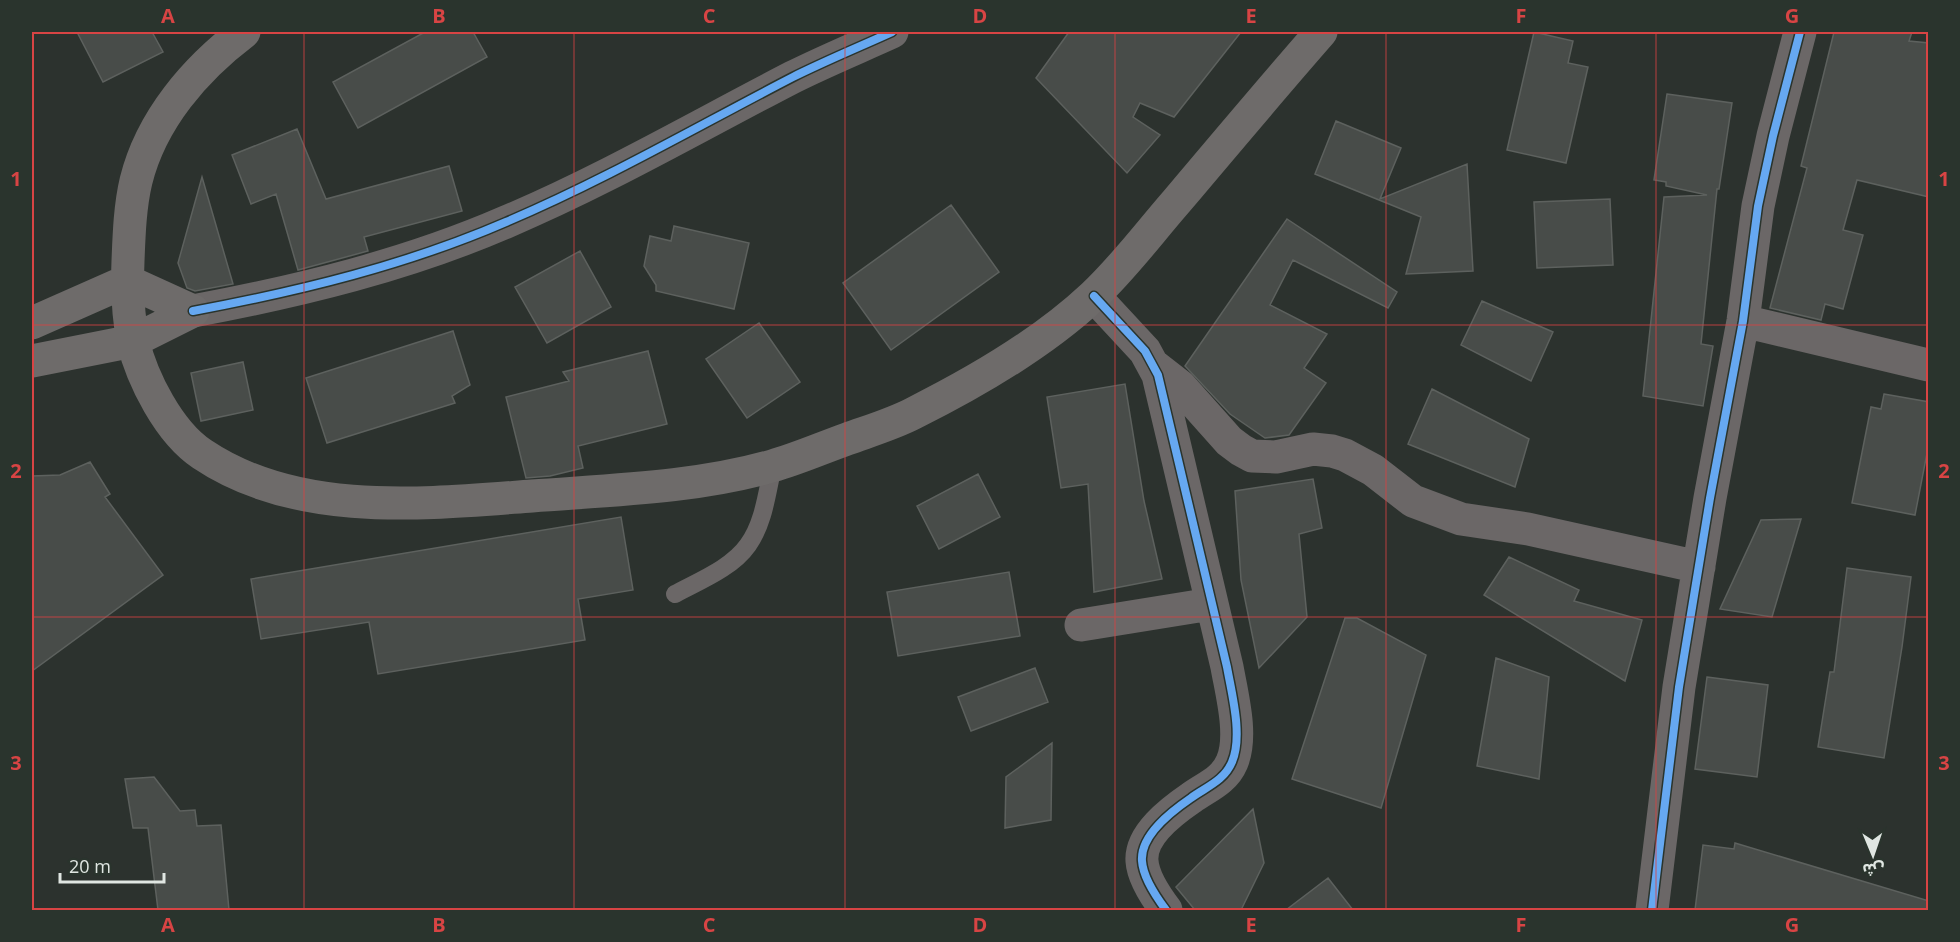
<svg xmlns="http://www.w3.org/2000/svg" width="1960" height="942" font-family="'Open Sans','Noto Sans Arabic',sans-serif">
<rect width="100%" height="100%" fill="#2c322e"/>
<path fill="#484c49" stroke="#5d615e" stroke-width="1.5" d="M 77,32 L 152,32 L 163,52 L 103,82 Z
M 425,32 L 473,32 L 487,57 L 358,128 L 333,82 Z
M 1069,32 L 1241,32 L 1174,117 L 1140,103 L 1133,117 L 1160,135 L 1127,173 L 1036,78 Z
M 1534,32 L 1573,41 L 1568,63 L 1588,67 L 1566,163 L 1507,150 Z
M 1834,32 L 1912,32 L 1909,41 L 1929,43 L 1929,197 L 1857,180 L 1843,230 L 1863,235 L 1843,309 L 1825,304 L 1821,320 L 1770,308 L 1807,168 L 1801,166 Z
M 1667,94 L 1732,103 L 1719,189 L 1717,189 L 1701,344 L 1713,346 L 1703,406 L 1643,396 L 1664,197 L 1707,195 L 1666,186 L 1666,182 L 1654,180 Z
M 1336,121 L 1401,148 L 1380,199 L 1467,164 L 1473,271 L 1406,274 L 1421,217 L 1315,174 Z
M 297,129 L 326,199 L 449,166 L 462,211 L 364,237 L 368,251 L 298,270 L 276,194 L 251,204 L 232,155 Z
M 202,177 L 233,284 L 195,291 L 187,288 L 178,263 Z
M 1610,199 L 1613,265 L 1537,268 L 1534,202 Z
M 951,205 L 999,272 L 891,350 L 843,283 Z
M 1287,219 L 1397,292 L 1388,308 L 1293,260 L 1270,305 L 1327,334 L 1304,368 L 1326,383 L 1289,435 L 1265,438 L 1230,414 L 1185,366 Z
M 674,226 L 749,243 L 734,309 L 656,291 L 656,285 L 644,266 L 650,236 L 671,241 Z
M 580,251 L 611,307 L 547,343 L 515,287 Z
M 1482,301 L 1553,332 L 1531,381 L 1461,345 Z
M 759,323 L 800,382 L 747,418 L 706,359 Z
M 453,331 L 470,385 L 452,396 L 455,403 L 327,443 L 306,378 Z
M 648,351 L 667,424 L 578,446 L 583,468 L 550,476 L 526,478 L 506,397 L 569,381 L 563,372 Z
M 243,362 L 253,410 L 201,421 L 191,373 Z
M 1125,384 L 1144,501 L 1162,579 L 1094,592 L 1088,484 L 1061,488 L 1047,397 Z
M 1432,389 L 1529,439 L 1515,487 L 1408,444 Z
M 1884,394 L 1929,402 L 1929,443 L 1915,515 L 1852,503 L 1871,407 L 1881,409 Z
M 90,462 L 110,494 L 105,497 L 163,575 L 32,671 L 32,476 L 60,475 Z
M 978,474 L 1000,517 L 939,549 L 917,506 Z
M 1313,479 L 1322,528 L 1299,534 L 1307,617 L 1259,668 L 1241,580 L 1235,491 Z
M 621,517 L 633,590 L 578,599 L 585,640 L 378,674 L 369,622 L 261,639 L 251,579 Z
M 1801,519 L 1772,617 L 1720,609 L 1761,520 Z
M 1509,557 L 1579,590 L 1574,601 L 1642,620 L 1625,681 L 1484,595 Z
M 1847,568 L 1911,577 L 1902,647 L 1884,758 L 1818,747 L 1830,672 L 1834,672 Z
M 1009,572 L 1020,636 L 898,656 L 887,592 Z
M 1345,618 L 1357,618 L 1426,655 L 1381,808 L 1292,779 Z
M 1496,658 L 1549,677 L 1539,779 L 1477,766 Z
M 1035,668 L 1048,702 L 971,731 L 958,697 Z
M 1707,677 L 1768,685 L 1757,777 L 1695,769 Z
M 1052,743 L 1051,820 L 1005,828 L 1006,777 Z
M 154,777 L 180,811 L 195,810 L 197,826 L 221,825 L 229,910 L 158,910 L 148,828 L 133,828 L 125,779 Z
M 1253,809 L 1264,863 L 1241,910 L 1195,910 L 1176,887 Z
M 1735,843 L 1929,901 L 1929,910 L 1695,910 L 1703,845 L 1734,849 Z
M 1328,878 L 1353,910 L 1286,910 Z"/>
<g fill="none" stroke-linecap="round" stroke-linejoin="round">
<path stroke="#6b6767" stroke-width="18" d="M 675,594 C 699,581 732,568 748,545 C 764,523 767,492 773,466"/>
<path stroke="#6b6767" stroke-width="33" d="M 1094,296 L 1145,351 L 1158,375 L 1227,667 C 1232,695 1243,736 1232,762 C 1224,781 1206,787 1191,798 C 1172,811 1140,835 1142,861 C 1143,877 1157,898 1166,910
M 193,311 C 300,291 407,265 506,222 C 605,180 698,126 793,77 C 825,61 859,47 892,32
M 1743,321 L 1928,365
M 1153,365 L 1180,386 L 1229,441 L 1241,450 L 1252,456 L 1276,457 L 1313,449 L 1332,451 L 1345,455 L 1373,470 L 1413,501 L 1461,519 L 1528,529 L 1699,567
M 1081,625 L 1211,604
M 1652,910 L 1679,687 L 1710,498 L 1743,321 L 1758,206 L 1773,136 L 1800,32"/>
<path stroke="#6e6b6a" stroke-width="33" d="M 244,32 C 195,69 151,120 136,181 C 130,206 129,235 128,261 C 127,287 128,316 133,341 C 142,379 169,432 202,454 C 297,518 424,504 532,496 C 611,490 695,488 772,466 C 797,459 822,448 847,439 C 869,431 893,424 914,413 C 974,383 1044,342 1093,296 C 1123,268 1149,233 1176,202 C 1224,145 1272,88 1321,32
M 32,323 L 127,281 L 193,311
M 32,361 L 133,341 L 193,311"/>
<defs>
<path id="cycleway" d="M 1094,296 L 1145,351 L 1158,375 L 1227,667 C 1232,695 1243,736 1232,762 C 1224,781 1206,787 1191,798 C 1172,811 1140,835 1142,861 C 1143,877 1157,898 1166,910
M 193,311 C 300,291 407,265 506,222 C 605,180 698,126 793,77 C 825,61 859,47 892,32
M 1652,910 L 1679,687 L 1710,498 L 1743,321 L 1758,206 L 1773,136 L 1800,32"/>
</defs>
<use href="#cycleway" stroke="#2a342d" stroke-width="11"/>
<use href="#cycleway" stroke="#66a8f1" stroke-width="8"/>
</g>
<path fill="none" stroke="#d84444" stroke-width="1.5" stroke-opacity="0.55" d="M 304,32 L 304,910M 574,32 L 574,910M 845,32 L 845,910M 1115,32 L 1115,910M 1386,32 L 1386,910M 1656,32 L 1656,910M 32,325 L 1928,325M 32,617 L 1928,617"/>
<rect width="1960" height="942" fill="none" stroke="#2a342d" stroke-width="66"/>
<g transform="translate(1873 855) rotate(178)" stroke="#2a342d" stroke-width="4.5" paint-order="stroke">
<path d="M0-4.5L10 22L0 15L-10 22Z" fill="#e0e6e2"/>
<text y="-9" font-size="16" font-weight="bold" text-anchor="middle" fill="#e0e6e2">ش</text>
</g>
<path d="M60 873v9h104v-9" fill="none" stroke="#e0e6e2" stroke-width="3"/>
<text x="69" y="873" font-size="18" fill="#e0e6e2" stroke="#2a342d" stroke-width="4.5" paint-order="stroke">20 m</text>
<rect x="33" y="33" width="1894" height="876" fill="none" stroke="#d84444" stroke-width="2"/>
<g font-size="20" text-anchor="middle" font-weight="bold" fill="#d84444">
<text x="168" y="23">A</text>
<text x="439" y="23">B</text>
<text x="709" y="23">C</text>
<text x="980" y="23">D</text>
<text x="1251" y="23">E</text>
<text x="1521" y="23">F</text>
<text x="1792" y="23">G</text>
<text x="16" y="186">1</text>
<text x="1944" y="186">1</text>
<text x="16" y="478">2</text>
<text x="1944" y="478">2</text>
<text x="16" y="770">3</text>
<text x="1944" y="770">3</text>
<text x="168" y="932">A</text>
<text x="439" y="932">B</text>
<text x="709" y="932">C</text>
<text x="980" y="932">D</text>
<text x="1251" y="932">E</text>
<text x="1521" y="932">F</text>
<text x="1792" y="932">G</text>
</g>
</svg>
